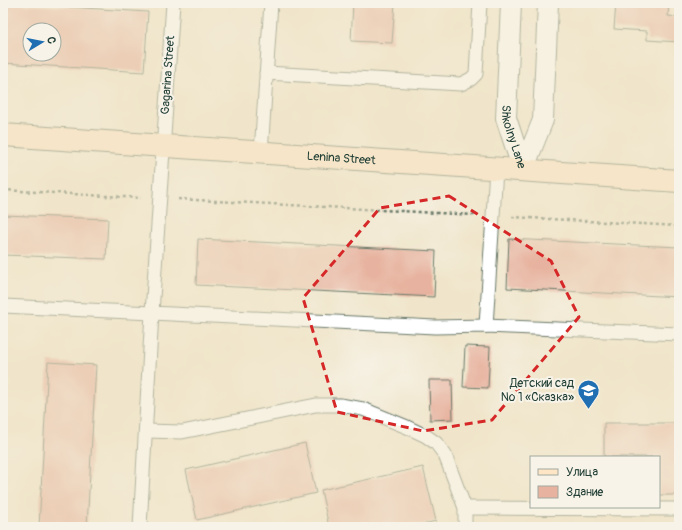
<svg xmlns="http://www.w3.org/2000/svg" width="682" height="530" font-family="Pangolin,sans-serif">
  <rect width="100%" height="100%" fill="#f7f3e8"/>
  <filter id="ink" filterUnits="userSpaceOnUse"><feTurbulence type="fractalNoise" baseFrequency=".025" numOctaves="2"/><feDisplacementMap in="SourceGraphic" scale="8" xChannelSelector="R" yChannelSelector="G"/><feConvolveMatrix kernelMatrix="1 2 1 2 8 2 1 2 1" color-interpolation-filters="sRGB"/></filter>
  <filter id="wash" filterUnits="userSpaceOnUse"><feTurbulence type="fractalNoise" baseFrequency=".012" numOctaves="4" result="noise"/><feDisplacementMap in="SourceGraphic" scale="16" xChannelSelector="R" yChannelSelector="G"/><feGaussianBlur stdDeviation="0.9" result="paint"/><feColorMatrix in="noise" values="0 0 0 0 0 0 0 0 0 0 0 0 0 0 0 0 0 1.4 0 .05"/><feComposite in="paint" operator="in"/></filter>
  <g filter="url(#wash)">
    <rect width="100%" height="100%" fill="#f0e5ca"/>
    <g id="blocks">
      <g fill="#e7b29f" fill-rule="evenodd">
        <path d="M3 3 148 12 144 72 3 63ZM30 30H54V54H30Z"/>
        <polygon points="353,3 395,3 392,43 351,41"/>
        <polygon points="616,3 669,3 668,16 679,17 679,42 647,40 647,31 614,29"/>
        <polygon points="3,215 108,219 106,259 3,255"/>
        <polygon points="198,239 436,251 434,297 196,285"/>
        <polygon points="509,239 679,247 679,297 507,288"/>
        <polygon points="465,346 490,347 488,388 463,387"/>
        <polygon points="48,362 96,365 87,527 39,527"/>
        <polygon points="429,380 452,380 453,419 430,420"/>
        <polygon points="604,423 679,423 679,495 659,495 659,457 604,457"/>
        <polygon points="305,443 316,493 197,520 186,470"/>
        <polygon points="423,467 436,521 410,527 329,527 321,490"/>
      </g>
    </g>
  </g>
  <g filter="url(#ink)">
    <use href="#blocks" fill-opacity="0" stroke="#687868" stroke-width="1"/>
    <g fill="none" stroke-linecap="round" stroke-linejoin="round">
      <defs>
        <g id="service">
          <polyline points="173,3 152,313 435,327 486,326 679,334"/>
          <polyline points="266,73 461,84 471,79 476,74 480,3"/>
          <polyline points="261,153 271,3"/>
          <polyline points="3,306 152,313 140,527"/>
          <polyline points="486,326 496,169"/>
          <polyline points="146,431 182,432 316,405 340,405 363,409 407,427 426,436 436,443 445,455 465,508 465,527"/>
          <polyline points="465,508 679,509"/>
        </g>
        <g id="pedestrian">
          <path id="s1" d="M511 3 506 118 523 170"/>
          <polyline points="523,170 543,120 548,3"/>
        </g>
        <g id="secondary">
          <path id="s2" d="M3 135 679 181"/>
        </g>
      </defs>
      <use href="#service" stroke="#687868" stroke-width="15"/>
      <use href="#pedestrian" stroke="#687868" stroke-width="22"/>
      <use href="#secondary" stroke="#687868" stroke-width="24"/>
      <g stroke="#687868" stroke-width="2.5" stroke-dasharray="3 3" stroke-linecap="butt">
        <polyline points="3,190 141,198"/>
        <polyline points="178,199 475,215"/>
        <polyline points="512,217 679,226"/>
      </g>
      <use href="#service" stroke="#fff" stroke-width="13"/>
      <use href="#pedestrian" stroke="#fff" stroke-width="20"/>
      <use href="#secondary" stroke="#fde5c5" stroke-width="22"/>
    </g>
  </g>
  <path d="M0 0H682V530H0ZM449 196 551 261 579 317 492 420 423 431 337 412 303 298 380 208Z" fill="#f0e5ca" fill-opacity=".55" fill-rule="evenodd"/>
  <path fill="none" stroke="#d62828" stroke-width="3" stroke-dasharray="8 5" stroke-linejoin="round" d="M449 196 551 261 579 317 492 420 423 431 337 412 303 298 380 208Z"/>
  <defs>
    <symbol id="school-pin" viewBox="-11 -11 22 30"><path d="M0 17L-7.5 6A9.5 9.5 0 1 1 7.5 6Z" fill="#1f6fb2" stroke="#f7f3e8"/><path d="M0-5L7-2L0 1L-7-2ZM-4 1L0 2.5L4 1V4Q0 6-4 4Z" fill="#fff"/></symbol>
  </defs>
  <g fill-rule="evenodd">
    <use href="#school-pin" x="576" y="378" width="25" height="34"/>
  </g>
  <g text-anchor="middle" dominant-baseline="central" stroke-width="4" stroke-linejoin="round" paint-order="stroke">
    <g font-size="12" fill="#1f3d34" stroke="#f7f3e8">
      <text transform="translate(168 75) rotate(-86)">Gagarina Street</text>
      <text stroke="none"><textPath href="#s1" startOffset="135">Shkolny Lane</textPath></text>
      <text stroke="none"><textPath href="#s2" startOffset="339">Lenina Street</textPath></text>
    </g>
    <g font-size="12" fill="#1f3d34" stroke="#f7f3e8" text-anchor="end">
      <text x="574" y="383">Детский сад<tspan x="574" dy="14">№ 1 «Сказка»</tspan></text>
    </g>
  </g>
  <rect width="682" height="530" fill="none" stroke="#f7f3e8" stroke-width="16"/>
  <rect x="530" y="456" width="130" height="52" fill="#f7f3e8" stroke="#a1aaa0"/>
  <rect x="538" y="469" width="20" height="6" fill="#fde5c5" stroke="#a1aaa0"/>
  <text x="566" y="476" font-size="12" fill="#1f3d34">Улица</text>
  <rect x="538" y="486" width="20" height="12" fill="#e7b29f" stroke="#a1aaa0"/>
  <text x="566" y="496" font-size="12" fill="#1f3d34">Здание</text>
  <g transform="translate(42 42) rotate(80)"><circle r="19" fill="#f7f3e8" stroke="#a1aaa0"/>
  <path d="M0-3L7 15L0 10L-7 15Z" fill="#1f6fb2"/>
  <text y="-6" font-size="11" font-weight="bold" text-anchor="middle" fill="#1f3d34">С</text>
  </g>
</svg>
